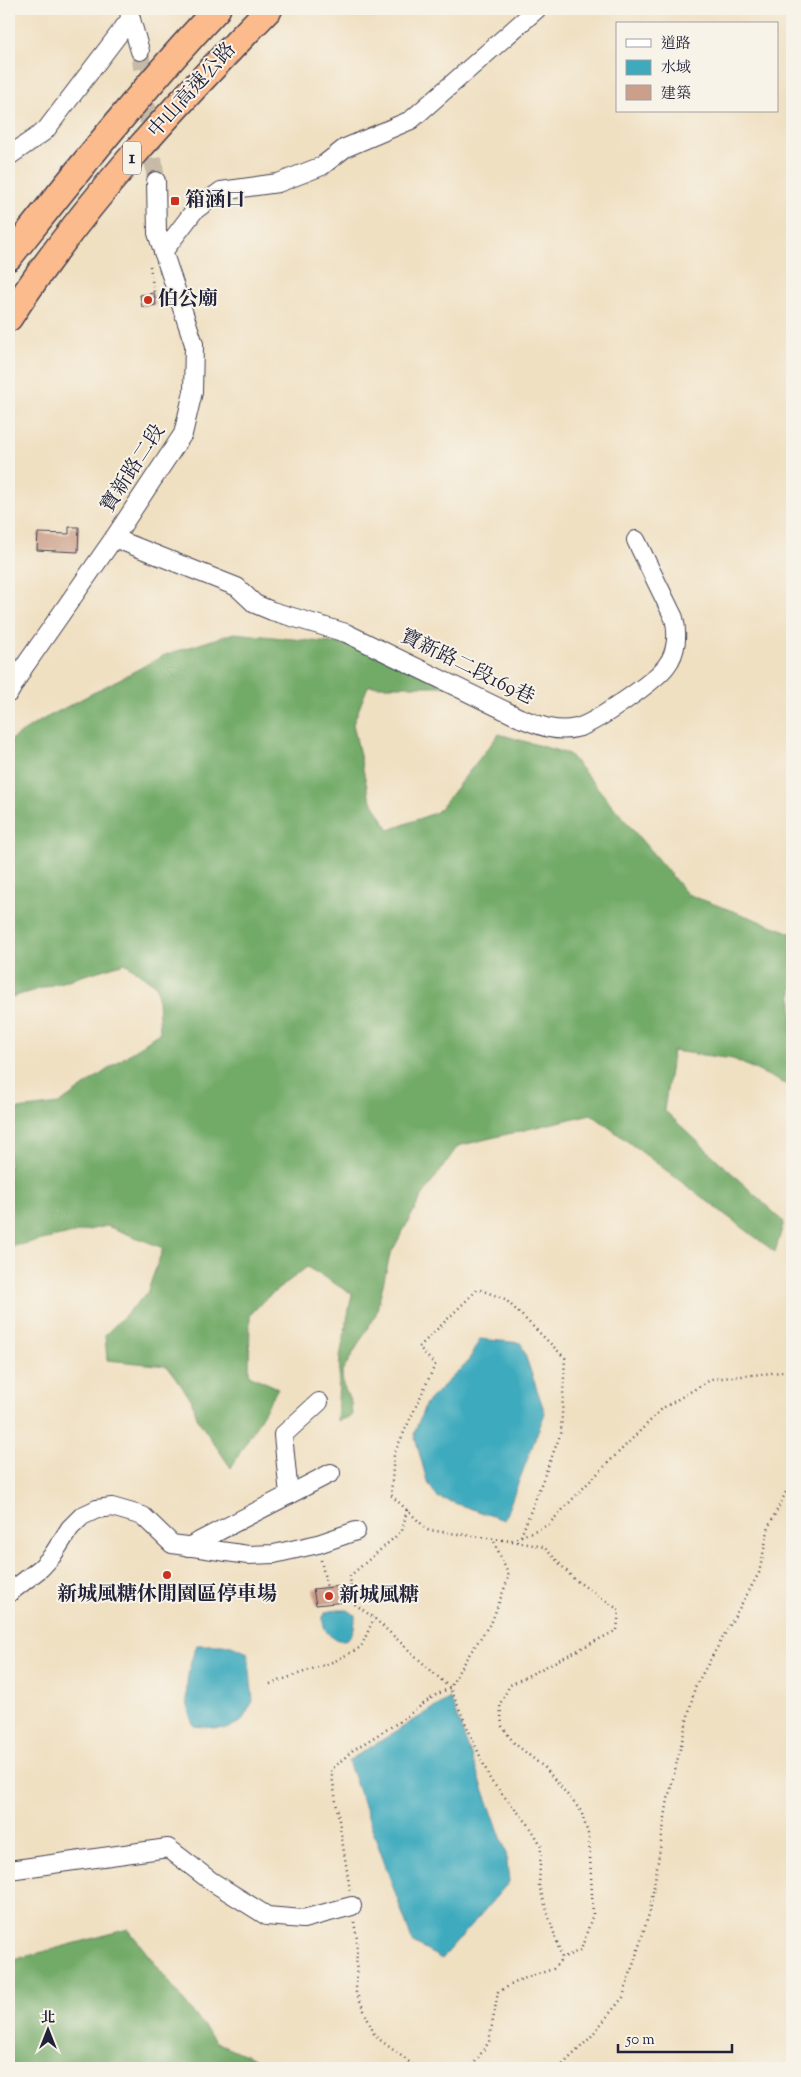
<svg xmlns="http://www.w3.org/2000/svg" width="801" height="2077" font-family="'Sorts Mill Goudy','Noto Serif TC',serif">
  <rect width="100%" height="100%" fill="#f7f3e8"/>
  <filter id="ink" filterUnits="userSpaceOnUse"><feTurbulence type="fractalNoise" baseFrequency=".02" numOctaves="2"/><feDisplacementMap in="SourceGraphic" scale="10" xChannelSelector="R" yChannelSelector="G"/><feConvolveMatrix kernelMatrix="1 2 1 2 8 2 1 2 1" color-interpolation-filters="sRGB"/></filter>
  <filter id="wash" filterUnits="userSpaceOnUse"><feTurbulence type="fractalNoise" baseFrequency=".0096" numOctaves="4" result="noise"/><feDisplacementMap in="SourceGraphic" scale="20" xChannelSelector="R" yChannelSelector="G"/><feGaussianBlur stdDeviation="1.12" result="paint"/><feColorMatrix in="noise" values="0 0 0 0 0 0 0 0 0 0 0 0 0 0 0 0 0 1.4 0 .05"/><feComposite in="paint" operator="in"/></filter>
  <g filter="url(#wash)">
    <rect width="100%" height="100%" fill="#f0e0c2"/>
    <g fill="#72aa68" stroke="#4a6652">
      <polygon points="234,633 361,646 451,686 368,686 353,724 369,796 389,830 437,812 499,734 569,754 687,894 792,933 792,1087 733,1059 673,1051 664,1110 784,1222 775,1252 591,1114 458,1146 422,1196 390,1255 376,1314 342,1372 343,1385 351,1403 352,1416 337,1421 340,1357 352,1294 307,1267 264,1300 250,1315 249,1375 278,1388 231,1468 198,1420 191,1399 167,1366 107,1360 105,1335 147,1293 163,1248 107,1226 9,1247 9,1110 59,1104 160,1032 157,986 125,963 9,998 9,741 38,722 165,655"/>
      <polygon points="128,1929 216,2042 275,2068 9,2068 9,1961"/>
    </g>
    <g fill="#3eaabe" stroke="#30667c">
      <polygon points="480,1339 521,1343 545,1413 504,1520 437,1497 427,1481 414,1434 426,1403 467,1363"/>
      <path d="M336 1610H348L355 1615C355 1620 355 1627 353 1631 346 1650 321 1637 323 1617L326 1612Z"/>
      <path d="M197 1645H229L248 1653 253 1701 242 1721 226 1729 194 1726C182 1702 186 1670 197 1645Z"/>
      <polygon points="450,1698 506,1851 509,1882 442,1959 413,1943 348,1761"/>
    </g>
    <g id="blocks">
      <g fill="#cc9f8a">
        <polygon points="154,293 156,305 142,307 140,295"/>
        <polygon points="69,527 79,527 78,552 37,550 38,533 69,534"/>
        <polygon points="343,1586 345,1602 316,1605 313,1589"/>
      </g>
    </g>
  </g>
  <g filter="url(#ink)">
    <use href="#blocks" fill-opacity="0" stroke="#413e4f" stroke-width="1"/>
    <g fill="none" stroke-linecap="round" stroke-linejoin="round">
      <polyline stroke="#c7baa7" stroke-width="18" stroke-dasharray="18 9" stroke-linecap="butt" points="140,51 156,181"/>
      <defs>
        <g id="minor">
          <polyline points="129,12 140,51"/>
          <polyline points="9,156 45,131 131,18"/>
          <polyline points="163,252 194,211 221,191 278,183 322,166 345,148 411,120 537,9"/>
          <path d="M114 538 237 587 255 604 272 611 346 633 520 718C538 725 556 733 576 728 593 725 657 680 667 665 677 652 678 633 674 618L636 540"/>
          <polyline points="9,693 24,667 114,538 183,434 193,392 194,344 157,233 156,181"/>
          <polyline points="289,1495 283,1435 319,1402"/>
          <polyline points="188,1547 331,1473"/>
          <polyline points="9,1593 41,1568 52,1556 70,1528 82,1516 97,1509 112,1507 143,1516 172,1544 248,1555 274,1554 318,1544 356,1531"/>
          <polyline points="9,1870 168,1848 211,1881 267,1916 303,1919 352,1906"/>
        </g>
        <g id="highway">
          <path d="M9 257C76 173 143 88 217 9"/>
          <path d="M9 318C82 205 176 105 269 9"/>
        </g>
      </defs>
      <use href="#minor" stroke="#413e4f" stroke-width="20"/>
      <use href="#highway" stroke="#413e4f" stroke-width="29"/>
      <g stroke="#413e4f" stroke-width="2.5" stroke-dasharray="1 4" stroke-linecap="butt">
        <polyline points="150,266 154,293"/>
        <polyline points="407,1510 402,1531 350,1576 352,1602 374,1618 450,1688 491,1781 529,1825 541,1845 539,1886 562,1958 553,1969 520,1980 498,1992 489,2042 473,2065 452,2068"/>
        <polyline points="521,1536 561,1433 565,1358 505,1299 478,1289 419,1347 435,1365 394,1454 391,1495 428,1530 510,1541 548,1525 588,1483 663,1408 712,1379 792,1371"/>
        <polyline points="512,1541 544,1547 574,1579 619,1610 617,1630 510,1685 500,1704 502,1726 514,1743 545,1768 581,1811 589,1837 593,1914 581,1950 562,1958"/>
        <polyline points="321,1560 327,1588"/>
        <polyline points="270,1684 335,1661 361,1647 374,1618"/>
        <polyline points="350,1890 331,1770 353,1750 399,1722 434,1696 450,1688 462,1665 492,1621 509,1576 493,1539"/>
        <polyline points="354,1922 357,1939 356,1992 375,2036 417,2068"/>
        <polyline points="559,2068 589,2039 623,1997 650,1911 668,1799 695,1687 759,1573 769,1526 792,1480"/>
      </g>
      <use href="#minor" stroke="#fff" stroke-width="18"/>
      <use href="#highway" stroke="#fbbb8c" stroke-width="26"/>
    </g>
  </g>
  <g fill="#c8321e" stroke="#f7f3e8" stroke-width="2">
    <rect x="170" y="196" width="10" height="10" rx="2.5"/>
    <circle cx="148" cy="300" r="5"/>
    <circle cx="167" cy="1575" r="5"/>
    <circle cx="329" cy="1596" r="5"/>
  </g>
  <g text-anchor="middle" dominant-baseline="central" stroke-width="4" stroke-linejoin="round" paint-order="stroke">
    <rect fill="#f7f3e8" stroke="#62616f" stroke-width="1" x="123" y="141.5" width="18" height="33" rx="4"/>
    <g font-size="19" font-weight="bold" fill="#22223b">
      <text x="132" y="158">1</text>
    </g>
    <g font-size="20" fill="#22223b" stroke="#f7f3e8">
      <text transform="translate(193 91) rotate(-48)">中山高速公路</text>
      <text transform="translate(134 469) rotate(-57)">寶新路二段</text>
      <text transform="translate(467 668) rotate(26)">寶新路二段169巷</text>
    </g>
    <g font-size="20" font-weight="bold" fill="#22223b" stroke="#f7f3e8" text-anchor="start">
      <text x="185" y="201">箱涵口</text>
      <text x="158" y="300">伯公廟</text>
      <text x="167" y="1595" text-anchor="middle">新城風糖休閒園區停車場</text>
      <text x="339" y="1596">新城風糖</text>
    </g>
  </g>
  <rect width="801" height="2077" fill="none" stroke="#f7f3e8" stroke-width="30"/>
  <rect x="616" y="22" width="162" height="90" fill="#f7f3e8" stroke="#a29fa3"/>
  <rect x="626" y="39" width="25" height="8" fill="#ffffff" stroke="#a29fa3"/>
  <text x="661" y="48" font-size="15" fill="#22223b">道路</text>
  <rect x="626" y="60" width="25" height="15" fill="#3eaabe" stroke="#a29fa3"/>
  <text x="661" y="72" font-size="15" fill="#22223b">水域</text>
  <rect x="626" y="85" width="25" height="15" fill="#cc9f8a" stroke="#a29fa3"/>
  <text x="661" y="98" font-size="15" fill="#22223b">建築</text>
  <g transform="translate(48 2030)" stroke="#f7f3e8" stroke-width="4" paint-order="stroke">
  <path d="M0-4L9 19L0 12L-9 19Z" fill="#22223b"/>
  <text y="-8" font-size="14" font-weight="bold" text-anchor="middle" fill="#22223b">北</text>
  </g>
  <path d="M618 2044v8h114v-8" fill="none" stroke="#22223b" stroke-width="2.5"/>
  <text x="626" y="2044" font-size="15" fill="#22223b" stroke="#f7f3e8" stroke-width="4" paint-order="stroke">50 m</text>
</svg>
